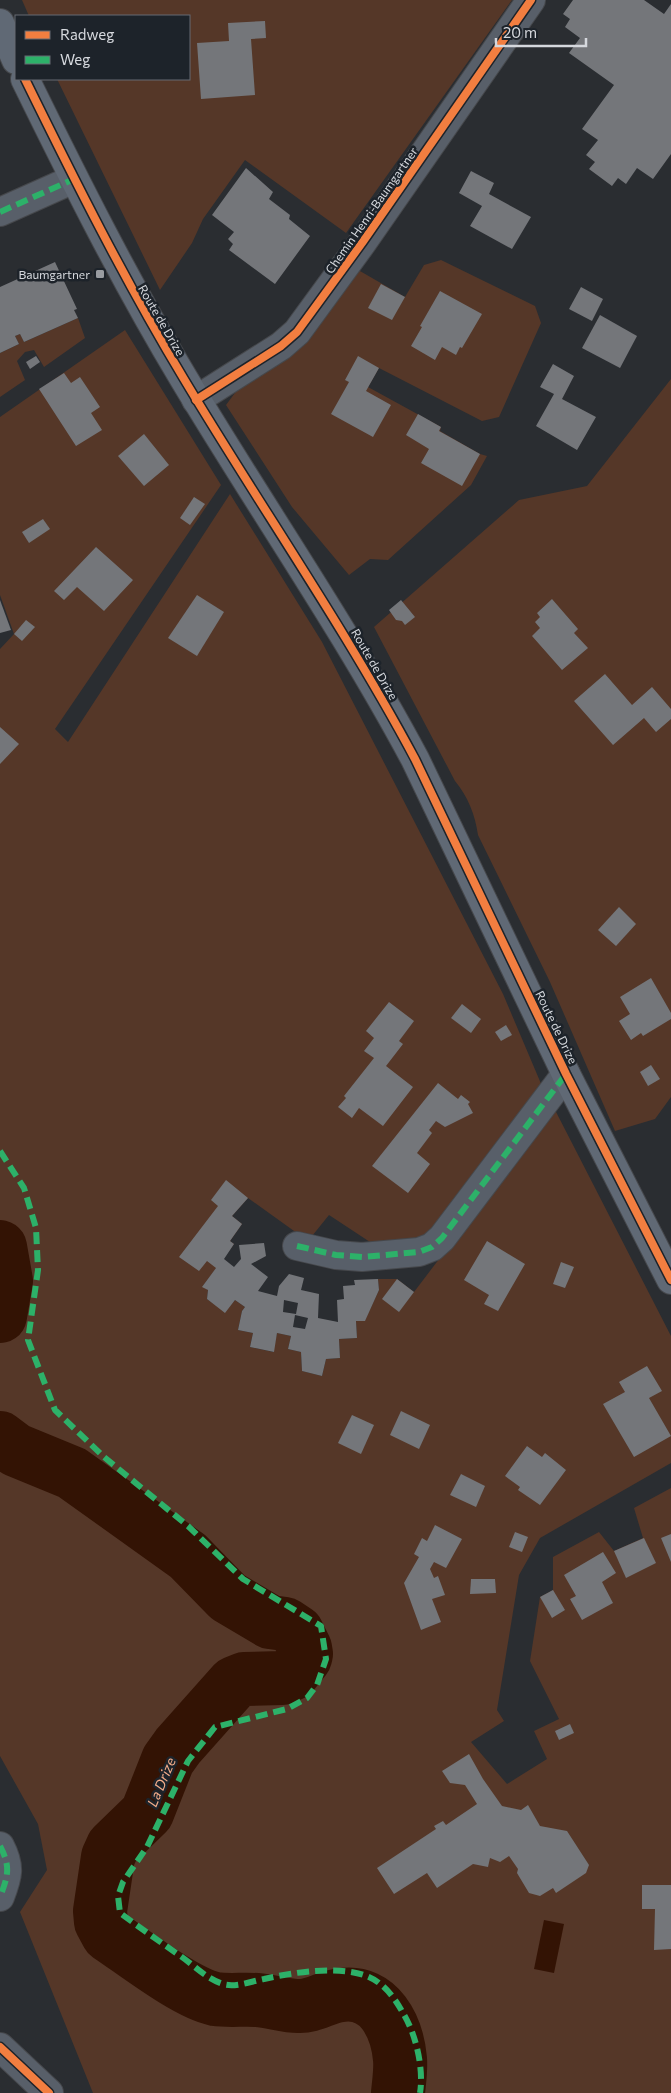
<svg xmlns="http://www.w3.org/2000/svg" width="671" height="2093" font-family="Commissioner,sans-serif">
  <rect width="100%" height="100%" fill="#2a2d31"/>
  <g fill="#553728">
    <polygon points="22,0 512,0 346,233 245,160 203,219 192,243 160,290 57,79 189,79 189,16 29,16"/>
    <polygon points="441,260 535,306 541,323 499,417 482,421 379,368 368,387 441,427 440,431 480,454 487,456 471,485 388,560 370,559 349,575 292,507 226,405 243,382 353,267 405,297 424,265"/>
    <polygon points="78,318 85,338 44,367 34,350 25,352 17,361 25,380 0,397 0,353 19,344 15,336 20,334 24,342"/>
    <polygon points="125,330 221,485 55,729 68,742 230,494 322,642 503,994 542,1086 427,1237 370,1242 329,1215 308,1241 248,1198 232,1216 242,1224 230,1241 234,1244 203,1286 208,1290 207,1299 225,1312 235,1300 245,1307 242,1311 238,1330 253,1333 250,1347 273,1352 277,1333 291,1336 288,1349 301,1352 302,1371 322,1376 326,1359 340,1358 339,1339 357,1338 356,1321 365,1320 379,1290 378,1279 397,1279 414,1292 554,1108 671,1336 671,1463 540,1538 519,1575 497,1710 504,1721 471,1742 507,1784 547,1759 534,1731 559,1719 530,1661 540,1597 553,1590 553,1557 599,1532 614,1551 643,1538 634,1508 671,1488 671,2093 93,2093 20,1912 47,1870 38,1824 0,1756 0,649 14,634 0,595 0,417"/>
    <path d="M671 379V1097L655 1119 615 1131 550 982 478 835C475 814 468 797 455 781L374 627 519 500 587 486Z"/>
  </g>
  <polygon fill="#331304" points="544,1920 564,1924 554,1973 534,1969"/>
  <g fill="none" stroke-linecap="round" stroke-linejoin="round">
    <g stroke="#331304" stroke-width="54">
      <polyline points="0,1247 6,1281 0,1316"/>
      <path d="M0 1438 16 1450 72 1473 188 1556 228 1597 270 1622 285 1624 297 1632 305 1648 306 1654 305 1658 292 1674 282 1678 244 1679 234 1683 178 1746 168 1760 147 1813 113 1846 108 1857 100 1911 101 1922 108 1935C135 1953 186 1993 215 1999 229 2001 243 1999 257 2000 271 2001 285 2006 298 2006 313 2007 327 1996 342 1995 379 1990 397 2026 400 2059 401 2070 399 2082 398 2093"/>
    </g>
  </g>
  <g fill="#74767a" fill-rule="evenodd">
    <polygon points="573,0 644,0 664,14 671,4 671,154 653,179 637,168 626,184 618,178 612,186 589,169 595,162 586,155 598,140 582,129 614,85 569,53 580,38 565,27 570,19 563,14"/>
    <polygon points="265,21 266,38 251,39 255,95 201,99 197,43 229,41 228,23"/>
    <polygon points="246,168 273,192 269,199 290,215 289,219 310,236 275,284 229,250 233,244 228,239 234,232 212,215"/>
    <polygon points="471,171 494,183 489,194 531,217 512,249 470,226 482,206 459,193"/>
    <polygon points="55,262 77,309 74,310 78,318 24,342 20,334 15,336 19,344 0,353 0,287"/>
    <polygon points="381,284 405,297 392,320 368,308"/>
    <polygon points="581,287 603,299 592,321 569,309"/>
    <polygon points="440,291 482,314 462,348 460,347 456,355 442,347 435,360 411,346 422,327 420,326"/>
    <polygon points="600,315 637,336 620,368 582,348"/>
    <polygon points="36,356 40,362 30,369 26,362"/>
    <polygon points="358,356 379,368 366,391 391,405 373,437 331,414 349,382 345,380"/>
    <polygon points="553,364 574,376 562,399 596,417 577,450 536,426 554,394 540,387"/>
    <polygon points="64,373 71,383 80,377 100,407 91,413 102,430 76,446 39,389"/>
    <polygon points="418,414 441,427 439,431 480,454 462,486 421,463 429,449 406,435"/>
    <polygon points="144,434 169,465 144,486 118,456"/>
    <polygon points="194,497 205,504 190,525 180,518"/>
    <polygon points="43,519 50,529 29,543 22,532"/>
    <polygon points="96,547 133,580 104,611 77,587 64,600 54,591"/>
    <polygon points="197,595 224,612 197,656 168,638"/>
    <polygon points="552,599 578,629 574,633 588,648 562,670 532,636 540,628 535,622 540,617 537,613"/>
    <polygon points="0,600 11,630 0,633"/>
    <polygon points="401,600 415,617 405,625 402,621 396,620 389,610"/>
    <polygon points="26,620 35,627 22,641 14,634"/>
    <polygon points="605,674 632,705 652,687 671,709 671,719 656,732 644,718 613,745 574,701"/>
    <polygon points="0,727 19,744 0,764"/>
    <polygon points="619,907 636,924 616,946 598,930"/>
    <polygon points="651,978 671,1013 671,1019 643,1036 641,1033 631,1040 619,1021 630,1014 620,997"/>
    <polygon points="389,1002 414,1021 399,1041 403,1044 386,1066 413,1087 383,1126 359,1108 352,1118 338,1107 346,1098 344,1096 374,1058 364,1051 374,1038 366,1031"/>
    <polygon points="462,1004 481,1019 471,1033 451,1018"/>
    <polygon points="506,1025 512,1035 501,1041 495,1032"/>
    <polygon points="651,1065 660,1079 648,1086 640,1072"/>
    <polygon points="438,1083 458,1099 461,1095 470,1102 468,1104 473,1113 445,1127 436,1121 429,1130 432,1133 417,1153 430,1164 408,1193 372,1166"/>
    <path d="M226 1180 248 1198 232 1216 242 1224 230 1241 234 1244 224 1259 234 1267 241 1259 239 1245 264 1243 266 1256 251 1264 268 1277 258 1291 277 1296 279 1286 289 1274 304 1278 301 1290 319 1294 318 1318 338 1322 337 1300 344 1299 343 1286 355 1285 354 1280 378 1279 379 1290 365 1321H356L357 1338 339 1339 340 1358 326 1359 322 1376 302 1371 301 1352 288 1349 291 1336 277 1333 274 1352 250 1347 253 1333 238 1330 242 1311 245 1307 235 1300 225 1313 207 1299 208 1290 202 1287 216 1268 207 1261 199 1271 179 1257 218 1206 211 1200ZM284 1300 298 1303 296 1314 283 1312ZM295 1315 308 1318 305 1329 293 1327Z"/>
    <polygon points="487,1241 525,1264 498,1311 484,1304 489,1295 464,1280"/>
    <polygon points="561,1262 574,1267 565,1288 553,1284"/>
    <polygon points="397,1279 414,1292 399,1312 382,1299"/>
    <polygon points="647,1366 662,1391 649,1398 671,1436 634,1457 603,1404 625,1392 619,1382"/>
    <polygon points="401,1411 430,1425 419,1449 390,1435"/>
    <polygon points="352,1415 374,1425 361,1454 338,1443"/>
    <polygon points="527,1446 542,1457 545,1453 566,1470 540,1505 518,1490 520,1487 505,1476"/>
    <polygon points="461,1474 485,1486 476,1507 450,1495"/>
    <polygon points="435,1525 462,1539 446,1568 434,1562 430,1569 434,1578 438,1576 445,1595 432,1599 441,1622 421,1630 404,1583 419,1557 414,1554 422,1538 427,1541"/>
    <polygon points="515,1532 528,1537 522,1552 509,1547"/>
    <polygon points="671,1534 671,1562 661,1538"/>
    <polygon points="644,1538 656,1563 626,1578 614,1551"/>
    <polygon points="603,1552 616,1573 602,1582 613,1603 582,1620 570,1599 576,1596 564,1575"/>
    <polygon points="471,1579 495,1579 496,1593 470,1594"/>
    <polygon points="553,1590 565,1610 552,1618 540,1597"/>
    <polygon points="570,1724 574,1733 559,1740 555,1731"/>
    <polygon points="469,1754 483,1779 502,1806 521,1810 528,1805 540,1826 567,1831 589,1865 586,1873 556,1893 553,1888 540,1896 529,1893 517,1873 518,1869 509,1856 500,1862 490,1858 488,1867 473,1864 437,1888 427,1873 394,1894 377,1868 436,1829 434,1826 443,1821 446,1825 477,1804 465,1785 450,1783 442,1771"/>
    <polygon points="642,1885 671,1885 671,1949 654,1950 655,1909 642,1909"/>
  </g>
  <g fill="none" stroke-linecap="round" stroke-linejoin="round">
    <defs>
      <g id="minor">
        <polyline points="0,212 74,179"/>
        <polyline points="196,400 281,346 297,332 362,243 531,0"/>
        <polyline points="297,1246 336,1255 362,1257 419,1252 432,1247 442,1238 566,1074"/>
        <path d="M0 1846C11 1867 8 1876 0 1897"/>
        <polyline points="0,2047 49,2093"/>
      </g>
      <g id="major">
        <polyline points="0,23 16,60"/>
        <path d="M25 79C75 181 125 281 184 379 260 506 345 628 415 759L566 1074 671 1280"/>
      </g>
    </defs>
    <use href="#minor" stroke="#46484c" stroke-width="30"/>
    <use href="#major" stroke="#46484c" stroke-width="30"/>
    <use href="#minor" stroke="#585f69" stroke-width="28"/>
    <use href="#major" stroke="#606975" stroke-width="28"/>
    <g stroke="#2db169" stroke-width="6" stroke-dasharray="12 6" stroke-linecap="butt">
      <polyline points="0,212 74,179"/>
      <path d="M0 1151 24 1188 36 1228 38 1270 28 1340 55 1410 104 1457 188 1526 243 1579 321 1626 326 1659 317 1685 307 1698 287 1709 215 1727 188 1761 147 1847 123 1882 118 1896 120 1913C139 1927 159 1941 179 1955 194 1965 205 1978 223 1984 235 1988 252 1981 264 1979 295 1972 353 1962 379 1983 389 1990 397 2002 403 2013 416 2034 424 2069 420 2093"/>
      <polyline points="297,1246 336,1255 362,1257 419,1252 432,1247 442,1238 566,1074"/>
      <path d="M0 1846C11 1867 8 1876 0 1897"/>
    </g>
    <defs>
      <g id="cycleway">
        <path d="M25 79C75 181 125 281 184 379 260 506 345 628 415 759L566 1074 671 1280"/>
        <polyline points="196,400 281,346 297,332 362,243 531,0"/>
        <polyline points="0,2047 49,2093"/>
      </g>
    </defs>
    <use href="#cycleway" stroke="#1d232a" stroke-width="11"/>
    <use href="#cycleway" stroke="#f27e40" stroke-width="8"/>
  </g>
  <rect fill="#999ca1" stroke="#1d232a" stroke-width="2" x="95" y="269" width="10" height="10" rx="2.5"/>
  <g text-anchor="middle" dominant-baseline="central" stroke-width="5" stroke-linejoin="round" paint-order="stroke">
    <g font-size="12" fill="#d5d8dd" stroke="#1d232a">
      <text transform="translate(371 210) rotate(-55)">Chemin Henri-Baumgartner</text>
      <text transform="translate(162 320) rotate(60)">Route de Drize</text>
      <text transform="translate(375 664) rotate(60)">Route de Drize</text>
      <text transform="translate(557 1027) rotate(64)">Route de Drize</text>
    </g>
    <g font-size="12" fill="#d5d8dd" stroke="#1d232a" text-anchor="end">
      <text x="90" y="274">Baumgartner</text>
    </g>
    <g font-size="14" font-style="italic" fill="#f4ad8a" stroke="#1d232a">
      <text transform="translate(161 1782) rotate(-67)">La Drize</text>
    </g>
  </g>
  <rect x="15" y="15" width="175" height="65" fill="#1d232a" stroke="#676b72"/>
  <rect x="25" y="31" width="25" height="8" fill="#f27e40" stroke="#676b72"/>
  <text x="60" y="40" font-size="15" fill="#d5d8dd">Radweg</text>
  <rect x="25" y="56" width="25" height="8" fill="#2db169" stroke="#676b72"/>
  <text x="60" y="65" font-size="15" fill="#d5d8dd">Weg</text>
  <path d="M496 38v8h90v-8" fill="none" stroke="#d5d8dd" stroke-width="2.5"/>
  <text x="503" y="38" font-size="15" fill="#d5d8dd" stroke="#1d232a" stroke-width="4" paint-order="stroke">20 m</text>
</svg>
